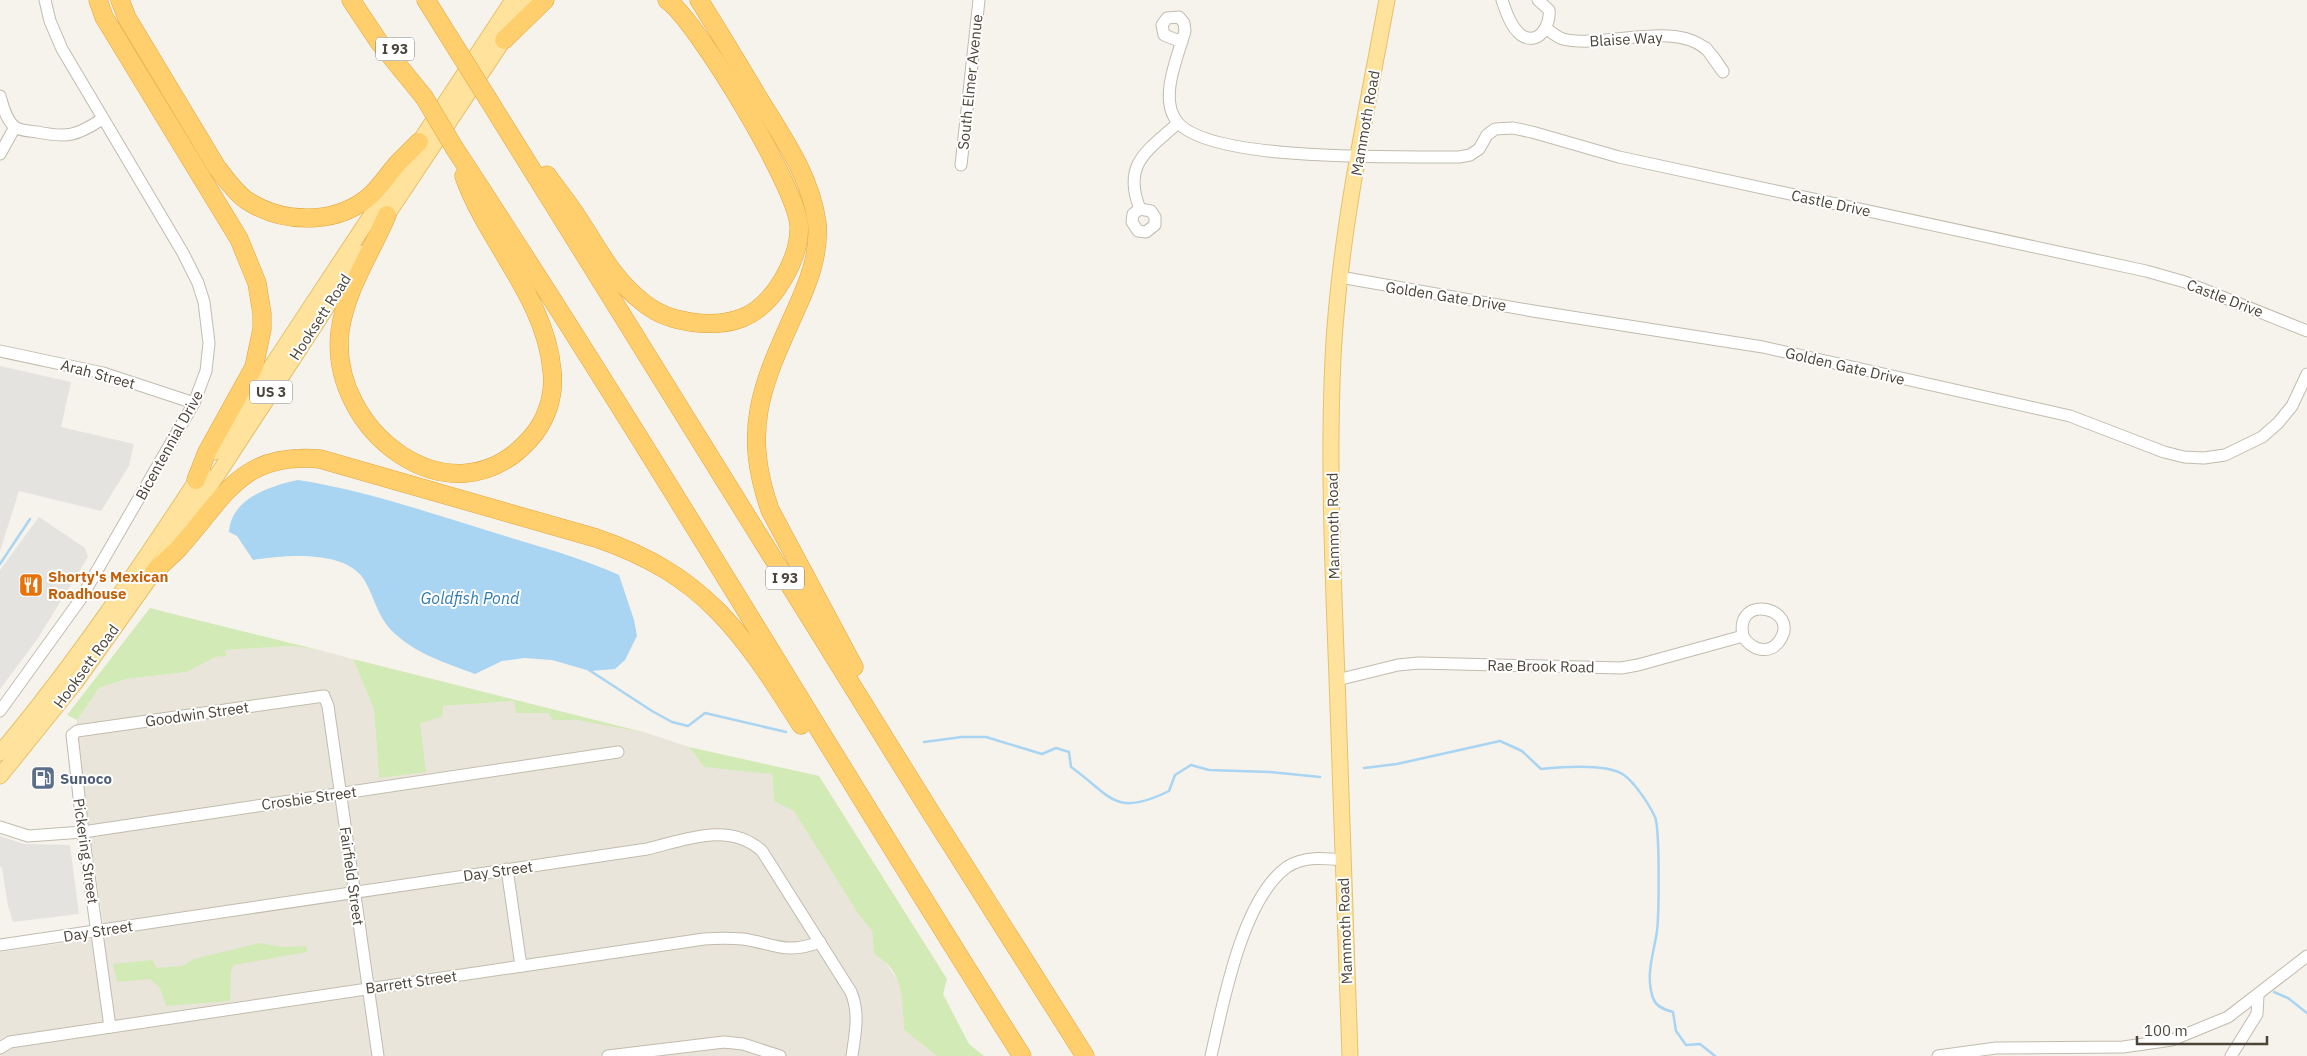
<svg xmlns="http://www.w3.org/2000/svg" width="2307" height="1056" font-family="'IBM Plex Sans',sans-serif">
  <rect width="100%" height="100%" fill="#f6f3ec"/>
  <polygon fill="#eae5da" points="294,646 323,651 353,659 374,710 379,778 420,724 442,716 443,706 515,701 517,713 548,712 553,720 577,720 600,723 647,733 689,747 704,767 740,768 772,774 774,801 794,810 857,912 872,931 874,954 884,960 902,987 904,1030 937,1056 0,1056 0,952 105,937 77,744 77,720 81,713 99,688 126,679 187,672 215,657 226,656 225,650"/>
  <g fill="#d2eab5">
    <polygon points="150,608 173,614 323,651 294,646 225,650 227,656 215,657 187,672 126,679 99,688 77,720 67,715"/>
    <polygon points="353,659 647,733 577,720 553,720 548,713 516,713 514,701 443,706 443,716 420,724 426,772 379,778 374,710"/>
    <path d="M689 747 819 776 947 979 943 994 969 1044 984 1056H937L904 1030C902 999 905 972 874 954L872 931 857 912 794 811 774 801 772 774 704 767Z"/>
    <polygon points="259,943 282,947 306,946 307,952 234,965 231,971 230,1001 166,1006 160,988 150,979 117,982 113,964 152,960 157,968 182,966 194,959"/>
  </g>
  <g fill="#e5e3e0">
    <polygon points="0,366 71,382 61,427 134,444 129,466 101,511 19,491 0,551"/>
    <polygon points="39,517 85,548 88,557 36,641 0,689 0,570"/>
    <polygon points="0,836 24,844 70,845 79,914 13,922 8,906 2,868 0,866"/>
  </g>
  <path fill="#a9d4f2" d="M298 480C363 490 427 512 489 531 533 545 578 556 619 575L634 620 637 636 625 660 615 669 590 671 552 660 524 658 502 661 475 674C444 662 415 654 391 630 378 616 375 600 366 583 349 549 286 555 253 560L237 536 229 532C231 499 269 486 298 480Z"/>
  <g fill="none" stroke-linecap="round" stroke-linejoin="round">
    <g stroke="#a9d4f2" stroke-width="2.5">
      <polyline points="0,564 30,519"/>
      <polyline points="589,670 652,711 672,722 688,726 705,713 786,732"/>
      <path d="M924 742 962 737H986L1042 754 1056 748 1069 752 1071 767C1112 796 1114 818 1169 791L1175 775 1191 765 1209 770 1270 772 1320 777"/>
      <path d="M1364 768 1397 764 1500 741 1522 751 1541 769C1561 767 1607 763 1624 775 1635 783 1649 804 1655 817 1660 829 1659 914 1657 931 1654 953 1645 975 1653 998 1656 1007 1665 1010 1673 1012L1676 1031 1686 1045 1700 1044 1715 1056"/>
      <polyline points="2274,992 2288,998 2307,1013"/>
    </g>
    <defs>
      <g id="minor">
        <path d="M1502 0C1506 12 1511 27 1521 35 1539 47 1551 24 1549 10L1538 0"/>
        <path d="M1547 29C1551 32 1557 37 1563 39 1603 49 1674 20 1706 49 1713 55 1718 64 1723 71V72L1706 48"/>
        <path d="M1182 42 1164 35 1162 25 1167 18 1179 17 1184 23 1185 31C1178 56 1161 93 1174 117 1197 164 1408 156 1459 157L1470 155 1479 149 1487 135 1495 129 1513 128 1532 132 1619 157 2146 271 2185 282 2307 331"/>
        <path d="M0 96C3 106 6 120 15 127 20 131 31 131 37 132 67 138 77 136 102 119"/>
        <polyline points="0,154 15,127"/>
        <polyline points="961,165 979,0"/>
        <path d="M1140 209 1151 211 1155 217V225L1146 232 1138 231 1132 222 1133 214 1140 209C1122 164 1147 151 1178 123"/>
        <polyline points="1340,277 1533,311 1763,347 2070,416 2164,452 2184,457 2204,458 2225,455 2262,437 2278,423 2292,406 2307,374"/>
        <polyline points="0,351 103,373 194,403"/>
        <path d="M1337 680 1398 665 1419 663 1621 668 1638 665 1743 636C1734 592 1801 608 1780 640 1770 656 1751 650 1743 636"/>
        <polyline points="0,711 80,600 194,403 206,371 209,343 204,302 198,283 183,253 62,49 50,21 45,0"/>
        <polyline points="0,827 28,836 83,832 618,752"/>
        <polyline points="507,869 521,966"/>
        <path d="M0 945 647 849C685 840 729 821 762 851L851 992C860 1014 855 1034 852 1056"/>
        <polyline points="110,1027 83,832 72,735 77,731 324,696 328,706 378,1056"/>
        <path d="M0 1048 10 1042 704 939C717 938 730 938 743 939 776 944 785 955 820 942"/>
        <polyline points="608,1056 724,1042 743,1044 780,1056"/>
        <path d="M1211 1056C1223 1004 1242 899 1287 867 1304 856 1324 858 1343 860"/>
        <polyline points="1938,1056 1996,1048 2123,1047 2172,1040 2228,1017 2307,956"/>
        <polyline points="2231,1056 2257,1014 2258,996"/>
      </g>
      <g id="major">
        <polyline points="381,224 530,0"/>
        <polyline points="215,452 513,0"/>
        <path d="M0 753C75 664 139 568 203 471"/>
        <polyline points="0,776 75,683 154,572 362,253"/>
        <path d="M1350 1056C1345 930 1342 804 1337 678 1333 572 1328 464 1333 358 1339 237 1365 119 1387 0"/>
      </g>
      <g id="highway">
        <polyline points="98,0 104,17 239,239 257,283 262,314 262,329 254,367 207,452 196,480"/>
        <path d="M120 0 127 18 216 166C225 178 234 191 246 200 281 223 331 225 365 200 379 190 386 176 398 163 405 156 412 149 419 142"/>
        <polyline points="351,0 379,42 424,97"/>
        <polyline points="426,0 456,48"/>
        <path d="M699 0C719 32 739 65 758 97 782 136 811 177 817 223 820 255 807 286 794 314 761 387 742 430 770 510L854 667"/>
        <polyline points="504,40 545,0"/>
        <polyline points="488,99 928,808 1085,1056"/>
        <path d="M455 149C651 447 831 755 1022 1056"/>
        <path d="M547 175C557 189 567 201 576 215 599 249 611 278 645 304 669 323 713 329 742 318 774 306 800 258 799 226 798 189 698 22 667 0"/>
        <path d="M387 215C371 253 346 289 340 331 328 430 451 526 529 440 546 422 555 396 552 371 546 298 487 242 464 176"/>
        <path d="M154 572C162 564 171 556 179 548 225 497 240 452 320 459L596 538C705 575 742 632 801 725"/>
      </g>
    </defs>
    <use href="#minor" stroke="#c2bbae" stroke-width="13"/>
    <use href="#major" stroke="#e6c16a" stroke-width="17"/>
    <use href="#highway" stroke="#e0a43c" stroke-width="19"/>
    <use href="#minor" stroke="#fff" stroke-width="11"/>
    <use href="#major" stroke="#ffe39c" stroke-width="15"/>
    <use href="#highway" stroke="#ffcf6e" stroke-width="18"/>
    <defs>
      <g id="highway-bridge">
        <polyline points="456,48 488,99"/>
        <polyline points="424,97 455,149"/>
      </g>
    </defs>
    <use href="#highway-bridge" stroke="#e0a43c" stroke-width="19" stroke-linecap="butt"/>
    <use href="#highway-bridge" stroke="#ffcf6e" stroke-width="18"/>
  </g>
  <defs>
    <symbol id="restaurant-square" viewBox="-11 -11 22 22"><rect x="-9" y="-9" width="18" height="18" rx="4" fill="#e8710a" stroke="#fff"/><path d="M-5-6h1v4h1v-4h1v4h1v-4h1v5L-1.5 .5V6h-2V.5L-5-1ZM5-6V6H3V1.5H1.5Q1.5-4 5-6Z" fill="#fff"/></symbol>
    <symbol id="fuel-square" viewBox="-11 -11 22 22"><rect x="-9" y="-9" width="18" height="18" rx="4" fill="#5c6f8a" stroke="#fff"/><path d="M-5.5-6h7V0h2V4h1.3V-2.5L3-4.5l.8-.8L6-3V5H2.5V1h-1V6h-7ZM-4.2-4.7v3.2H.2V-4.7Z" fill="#fff"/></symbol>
  </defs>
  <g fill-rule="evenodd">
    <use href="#restaurant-square" x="17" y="571" width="28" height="28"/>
    <use href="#fuel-square" x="29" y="764" width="28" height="28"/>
  </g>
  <g text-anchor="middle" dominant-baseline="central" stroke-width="4" stroke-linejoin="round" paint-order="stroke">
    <g fill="#fff" stroke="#817c74" stroke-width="1">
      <rect x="376" y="37.5" width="38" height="23" rx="4"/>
      <rect x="250" y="380.5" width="42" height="23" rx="4"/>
      <rect x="766" y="566.5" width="38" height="23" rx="4"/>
    </g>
    <g font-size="14" font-weight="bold" fill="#4b4439">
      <text x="395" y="49">I 93</text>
      <text x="271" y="392">US 3</text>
      <text x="785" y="578">I 93</text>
    </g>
    <g font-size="15" fill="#4b4439" stroke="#fff">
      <text transform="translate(1626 39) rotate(-3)">Blaise Way</text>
      <text transform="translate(970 82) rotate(-84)">South Elmer Avenue</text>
      <text transform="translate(1365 123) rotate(-80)">Mammoth Road</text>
      <text transform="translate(1831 203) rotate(12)">Castle Drive</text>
      <text transform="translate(1446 296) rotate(9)">Golden Gate Drive</text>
      <text transform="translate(2225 298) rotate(21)">Castle Drive</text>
      <text transform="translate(320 317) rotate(-57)">Hooksett Road</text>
      <text transform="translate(1845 366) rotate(13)">Golden Gate Drive</text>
      <text transform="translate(98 374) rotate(15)">Arah Street</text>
      <text transform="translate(169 445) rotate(-61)">Bicentennial Drive</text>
      <text transform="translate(1333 526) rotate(-91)">Mammoth Road</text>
      <text transform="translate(86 666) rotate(-54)">Hooksett Road</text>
      <text transform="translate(1541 666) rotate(1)">Rae Brook Road</text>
      <text transform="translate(197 714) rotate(-8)">Goodwin Street</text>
      <text transform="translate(309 798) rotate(-8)">Crosbie Street</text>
      <text transform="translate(86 851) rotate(82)">Pickering Street</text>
      <text transform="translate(498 871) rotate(-8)">Day Street</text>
      <text transform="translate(352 876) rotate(82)">Fairfield Street</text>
      <text transform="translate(98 931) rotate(-9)">Day Street</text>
      <text transform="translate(1345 931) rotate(-92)">Mammoth Road</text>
      <text transform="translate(411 982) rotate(-8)">Barrett Street</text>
    </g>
    <g font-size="15" font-weight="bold" fill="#c56008" stroke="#fff" text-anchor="start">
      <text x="48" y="576">Shorty's Mexican<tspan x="48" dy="17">Roadhouse</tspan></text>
    </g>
    <g font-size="15" font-weight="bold" fill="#4e5e75" stroke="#fff" text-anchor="start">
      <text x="60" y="778">Sunoco</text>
    </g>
    <g font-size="16" font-style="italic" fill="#2e7ab2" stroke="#fff">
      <text x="470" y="598">Goldfish Pond</text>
    </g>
  </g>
  <path d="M2137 1036v8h130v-8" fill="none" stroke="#4b4439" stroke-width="2.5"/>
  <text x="2144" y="1036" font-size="15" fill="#4b4439" stroke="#ffffff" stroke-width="4" paint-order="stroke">100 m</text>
</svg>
